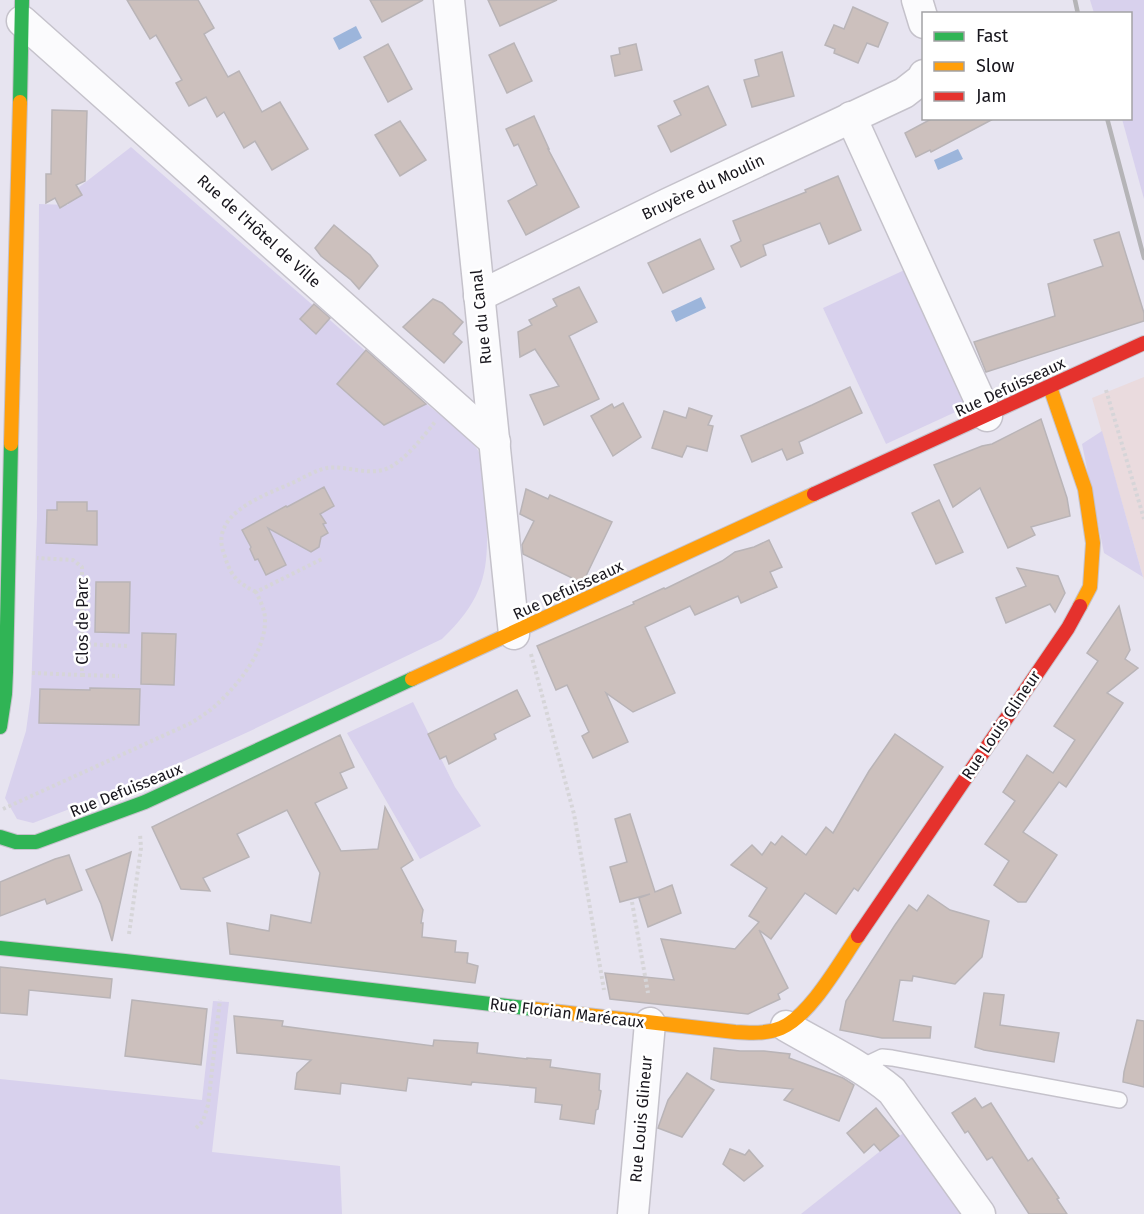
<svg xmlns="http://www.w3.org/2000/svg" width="1144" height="1214" font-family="'Fira Sans',sans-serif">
  <rect width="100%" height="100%" fill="#e7e4f0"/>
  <polygon fill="#eadbde" points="1144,377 1144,580 1092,398"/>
  <g fill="#d8d1ed">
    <polygon points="1090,0 1144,0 1144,199 1122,119 1130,118 1130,14 1094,13"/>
    <path d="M131 147 423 401C437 413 465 432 475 446 486 460 484 479 485 495 489 561 492 591 442 639L248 732 127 787 33 823 17 819 5 798 26 731 31 694 37 518 39 204 68 205 69 188H78Z"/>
    <polygon points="913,266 975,403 886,444 823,308"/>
    <polygon points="1102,431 1143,577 1104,553 1082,444"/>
    <polygon points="413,702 455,787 481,826 420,859 347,733"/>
    <polygon points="213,1001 229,1002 212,1152 340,1166 342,1214 0,1214 0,1079 202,1100"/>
    <polygon points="905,1132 965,1214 801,1214 898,1137"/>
  </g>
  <g fill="#9cb5db">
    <polygon points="356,26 362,38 339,50 333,38"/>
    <polygon points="958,149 963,159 938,170 934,160"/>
    <polygon points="701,297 706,308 676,322 671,311"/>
  </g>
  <g fill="#ccc0bd" stroke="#b9b4b7" stroke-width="1.5">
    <polygon points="127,0 198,0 214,28 204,34 228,77 239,71 262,112 280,102 308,149 272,170 255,141 244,148 224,112 217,117 206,97 189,106 176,83 182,80 156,35 150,39"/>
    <polygon points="370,0 423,0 382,22"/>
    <polygon points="488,0 557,0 500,26"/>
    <polygon points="853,7 888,23 878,47 867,43 858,63 834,53 835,49 825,45 834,25 844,29"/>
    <polygon points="514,43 532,81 507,93 489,55"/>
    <polygon points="388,44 412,89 388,102 364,57"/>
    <polygon points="636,44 642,70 615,76 611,56 620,54 619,48"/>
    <polygon points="782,52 794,96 752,107 744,80 759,76 755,60"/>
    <polygon points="708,86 726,125 671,152 658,126 681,115 674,101"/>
    <polygon points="52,110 87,111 85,181 76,185 82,195 60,208 55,198 46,203 46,174 51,174"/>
    <polygon points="534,116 549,149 548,149 579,207 526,235 508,201 537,185 518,144 514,146 506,129"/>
    <polygon points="933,118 995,118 931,152 930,150 916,157 905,133"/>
    <polygon points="400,121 426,160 400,176 375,135"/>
    <polygon points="838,176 861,230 829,244 820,223 763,245 766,255 741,267 731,246 741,241 733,221 806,192 805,190"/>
    <polygon points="334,225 370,255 378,266 359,289 351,280 321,256 315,248"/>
    <polygon points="1119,232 1144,313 1144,321 986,372 974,342 1055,316 1048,284 1103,266 1094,240"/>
    <polygon points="700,239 714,269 663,293 648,263"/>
    <polygon points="579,287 597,322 569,336 599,399 544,425 530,395 559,386 535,349 520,357 518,332 532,325 529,320 557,306 553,299"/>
    <polygon points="433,299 442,303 463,322 453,334 462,342 444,363 403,327"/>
    <polygon points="314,304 330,318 316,334 300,319"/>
    <polygon points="366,350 426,404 384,425 356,401 337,384"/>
    <polygon points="850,387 862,413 799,442 803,453 787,460 782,449 752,462 741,436 812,405"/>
    <polygon points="623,403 641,437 613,456 591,416 612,404 614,408"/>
    <polygon points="689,408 712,416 708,425 713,426 707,451 687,446 682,457 652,448 664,411 686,418"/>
    <polygon points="1041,419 1067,498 1070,516 1031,527 1035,535 1008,548 980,488 953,507 934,465 982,446 992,444"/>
    <polygon points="324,487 334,506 320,514 326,523 323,524 328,533 321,537 319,547 311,552 268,528 286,565 266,575 258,559 255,560 250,549 251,547 242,530 286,506 287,507"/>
    <polygon points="526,489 548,499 550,495 612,522 585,578 578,581 523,554 522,545 534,521 520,514"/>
    <polygon points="939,500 963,552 936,564 912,513"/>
    <polygon points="57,502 87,502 87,511 97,511 97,545 46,543 47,510 57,510"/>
    <polygon points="769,540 782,567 770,572 777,587 741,603 738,596 695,615 690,606 645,627 675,693 633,712 606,693 628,742 593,758 582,736 589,732 567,685 556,690 537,646 634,604 633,602 664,588 665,589 722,561 735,552 754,547"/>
    <polygon points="1017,568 1058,576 1065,593 1055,612 1050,604 1006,623 996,598 1026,586"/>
    <polygon points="96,582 130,582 129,633 95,632"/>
    <polygon points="1119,606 1130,650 1125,659 1138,668 1107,693 1123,703 1066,787 1059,782 1023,832 1057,855 1026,902 1018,902 994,885 1009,861 985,844 1015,801 1003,792 1027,755 1053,773 1075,740 1054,726 1098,661 1087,653"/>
    <polygon points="142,633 176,634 174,685 141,684"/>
    <polygon points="90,688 140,689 139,725 39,723 40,689 90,690"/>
    <polygon points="517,690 530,716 494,734 496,739 449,764 446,756 440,759 428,734"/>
    <polygon points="895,734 943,767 858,891 854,888 836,914 805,893 771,939 759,930 788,988 778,994 780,999 748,1014 610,999 605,973 674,980 661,939 735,949 759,922 749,916 767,888 731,865 752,845 762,855 771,842 775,845 782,836 806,855 826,827 833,833 869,771"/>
    <polygon points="340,735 354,767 340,773 347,788 315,803 341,851 378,849 385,807 413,860 401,868 423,910 421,923 423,923 422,937 456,941 455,952 468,953 467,963 478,966 475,983 230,954 227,923 269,931 271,915 311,923 320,873 287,810 237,834 249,857 203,878 210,891 181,889 152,827"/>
    <polygon points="630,814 655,892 672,885 681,913 648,927 639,898 650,894 620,902 610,867 627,862 615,819"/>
    <polygon points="131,852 112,941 101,904 86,870"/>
    <polygon points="69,855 82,890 47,904 45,899 0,916 0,882 55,859"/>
    <polygon points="928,895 950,910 989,921 982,957 955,984 913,976 912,981 900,980 893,1021 931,1027 930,1038 882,1038 840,1030 846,1001 895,925 909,905 917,911"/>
    <polygon points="0,967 112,979 110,998 29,990 27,1015 0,1013"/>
    <polygon points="984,993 1004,995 1000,1025 1059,1033 1054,1062 984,1050 975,1047"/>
    <polygon points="132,1000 207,1009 201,1065 125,1056"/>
    <polygon points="234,1016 283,1021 282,1026 433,1046 434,1040 478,1043 477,1053 527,1059 527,1058 551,1060 550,1067 600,1074 599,1090 601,1091 598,1109 596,1110 594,1124 560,1119 562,1105 535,1102 536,1088 472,1082 471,1085 408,1078 406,1091 341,1083 340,1094 295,1089 297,1073 311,1060 237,1053"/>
    <polygon points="1137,1020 1144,1021 1144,1087 1123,1082 1124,1072"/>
    <polygon points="714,1048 740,1051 764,1051 790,1054 789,1058 843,1078 854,1085 839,1121 784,1100 793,1089 720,1082 711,1079"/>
    <polygon points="687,1073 714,1090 682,1137 658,1128 668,1100"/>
    <polygon points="975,1098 982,1108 991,1103 1028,1161 1032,1158 1059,1198 1057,1199 1067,1214 1029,1214 992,1157 987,1160 968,1131 965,1133 952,1113"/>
    <polygon points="876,1108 899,1136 880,1151 874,1144 864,1153 847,1133"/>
    <polygon points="730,1149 745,1155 749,1150 763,1166 744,1181 723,1164"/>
  </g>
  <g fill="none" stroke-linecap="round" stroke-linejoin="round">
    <defs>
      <polyline id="lane" points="859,1068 882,1057 892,1058 1119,1100"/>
      <g id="street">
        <polyline points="449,0 514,634"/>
        <polyline points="917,0 924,23"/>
        <polyline points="22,21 495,442"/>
        <polyline points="851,117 987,416"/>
        <polyline points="479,296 667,204 904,93 922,79 924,75"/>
        <path d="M786 1026C822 1047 861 1065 892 1091L980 1214"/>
        <polyline points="633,1214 650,1023"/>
      </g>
      <g id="fast">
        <polyline points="20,102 22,0"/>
        <polyline points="0,727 5,694 6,672 11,444"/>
        <polyline points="0,837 16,842 36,842 145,802 412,679"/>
        <polyline points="0,948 125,961 534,1009"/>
      </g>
      <g id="slow">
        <polyline points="1050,387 1085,489 1093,543 1090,587 1080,606"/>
        <polyline points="11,444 20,102"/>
        <polyline points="412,679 814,494"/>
        <path d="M534 1009 735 1032C750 1033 767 1034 781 1028 810 1016 840 962 858 936"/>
      </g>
      <g id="jam">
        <polyline points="814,494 1144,343"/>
        <polyline points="858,936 1068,628 1080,606"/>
      </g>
    </defs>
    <use href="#lane" stroke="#c5c2cb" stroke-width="18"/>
    <use href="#street" stroke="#c5c2cb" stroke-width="33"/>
    <use href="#fast" stroke="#c5c2cb" stroke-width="16"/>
    <use href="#slow" stroke="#c5c2cb" stroke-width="16"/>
    <use href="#jam" stroke="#c5c2cb" stroke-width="16"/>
    <g stroke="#d6d5d8" stroke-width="4" stroke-dasharray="3 3" stroke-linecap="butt">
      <polyline points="1106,390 1144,519"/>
      <path d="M256 592C240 584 232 578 226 560 225 556 223 552 222 547 215 512 265 495 290 484 299 480 318 469 327 468 346 465 367 476 386 469 405 461 422 438 435 422"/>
      <polyline points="82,644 127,646"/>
      <polyline points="531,654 574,814 604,990"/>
      <polyline points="32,673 82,675 82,567 73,560 37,558"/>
      <polyline points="82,675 119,676"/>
      <path d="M3 809 191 723C199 718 207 713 214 707 237 686 266 652 265 619 265 610 260 600 256 592L324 558"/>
      <polyline points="632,902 648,993"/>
      <polyline points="129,934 141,848 140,834"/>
      <polyline points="196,1128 203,1121 208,1105 220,1000"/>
    </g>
    <use href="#lane" stroke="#fbfbfd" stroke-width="15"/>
    <use href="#street" stroke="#fbfbfd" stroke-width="30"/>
    <use href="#fast" stroke="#30b455" stroke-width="14"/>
    <use href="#slow" stroke="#ff9f0a" stroke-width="14"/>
    <use href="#jam" stroke="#e5322d" stroke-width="14"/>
    <g stroke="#b5b4b7" stroke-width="4.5">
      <polyline points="1075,0 1078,14"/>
      <polyline points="1107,118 1144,258"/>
    </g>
  </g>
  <g text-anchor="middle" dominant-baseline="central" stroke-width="5" stroke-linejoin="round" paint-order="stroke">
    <g font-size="16" fill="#18161d" stroke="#fff">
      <text transform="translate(703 187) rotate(-25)">Bruyère du Moulin</text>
      <text transform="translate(259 231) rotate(42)">Rue de l'Hôtel de Ville</text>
      <text transform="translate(481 317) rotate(-96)">Rue du Canal</text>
      <text transform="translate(1010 387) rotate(-25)">Rue Defuisseaux</text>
      <text transform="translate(568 590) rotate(-25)">Rue Defuisseaux</text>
      <text transform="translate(82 621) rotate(-90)">Clos de Parc</text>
      <text transform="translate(1001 725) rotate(-56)">Rue Louis Glineur</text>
      <text transform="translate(126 790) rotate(-22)">Rue Defuisseaux</text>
      <text transform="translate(567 1013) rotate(7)">Rue Florian Marécaux</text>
      <text transform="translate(641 1119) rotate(-85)">Rue Louis Glineur</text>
    </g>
  </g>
  <rect x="922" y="12" width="210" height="108" fill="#ffffff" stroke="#a3a2a5" stroke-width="1.5"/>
  <rect x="934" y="32" width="30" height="9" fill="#30b455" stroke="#a3a2a5" stroke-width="1.5"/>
  <text x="976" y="42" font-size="18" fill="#18161d">Fast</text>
  <rect x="934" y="62" width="30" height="9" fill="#ff9f0a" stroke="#a3a2a5" stroke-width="1.5"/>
  <text x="976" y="72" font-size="18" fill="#18161d">Slow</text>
  <rect x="934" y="92" width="30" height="9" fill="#e5322d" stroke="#a3a2a5" stroke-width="1.5"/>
  <text x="976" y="102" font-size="18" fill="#18161d">Jam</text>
</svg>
